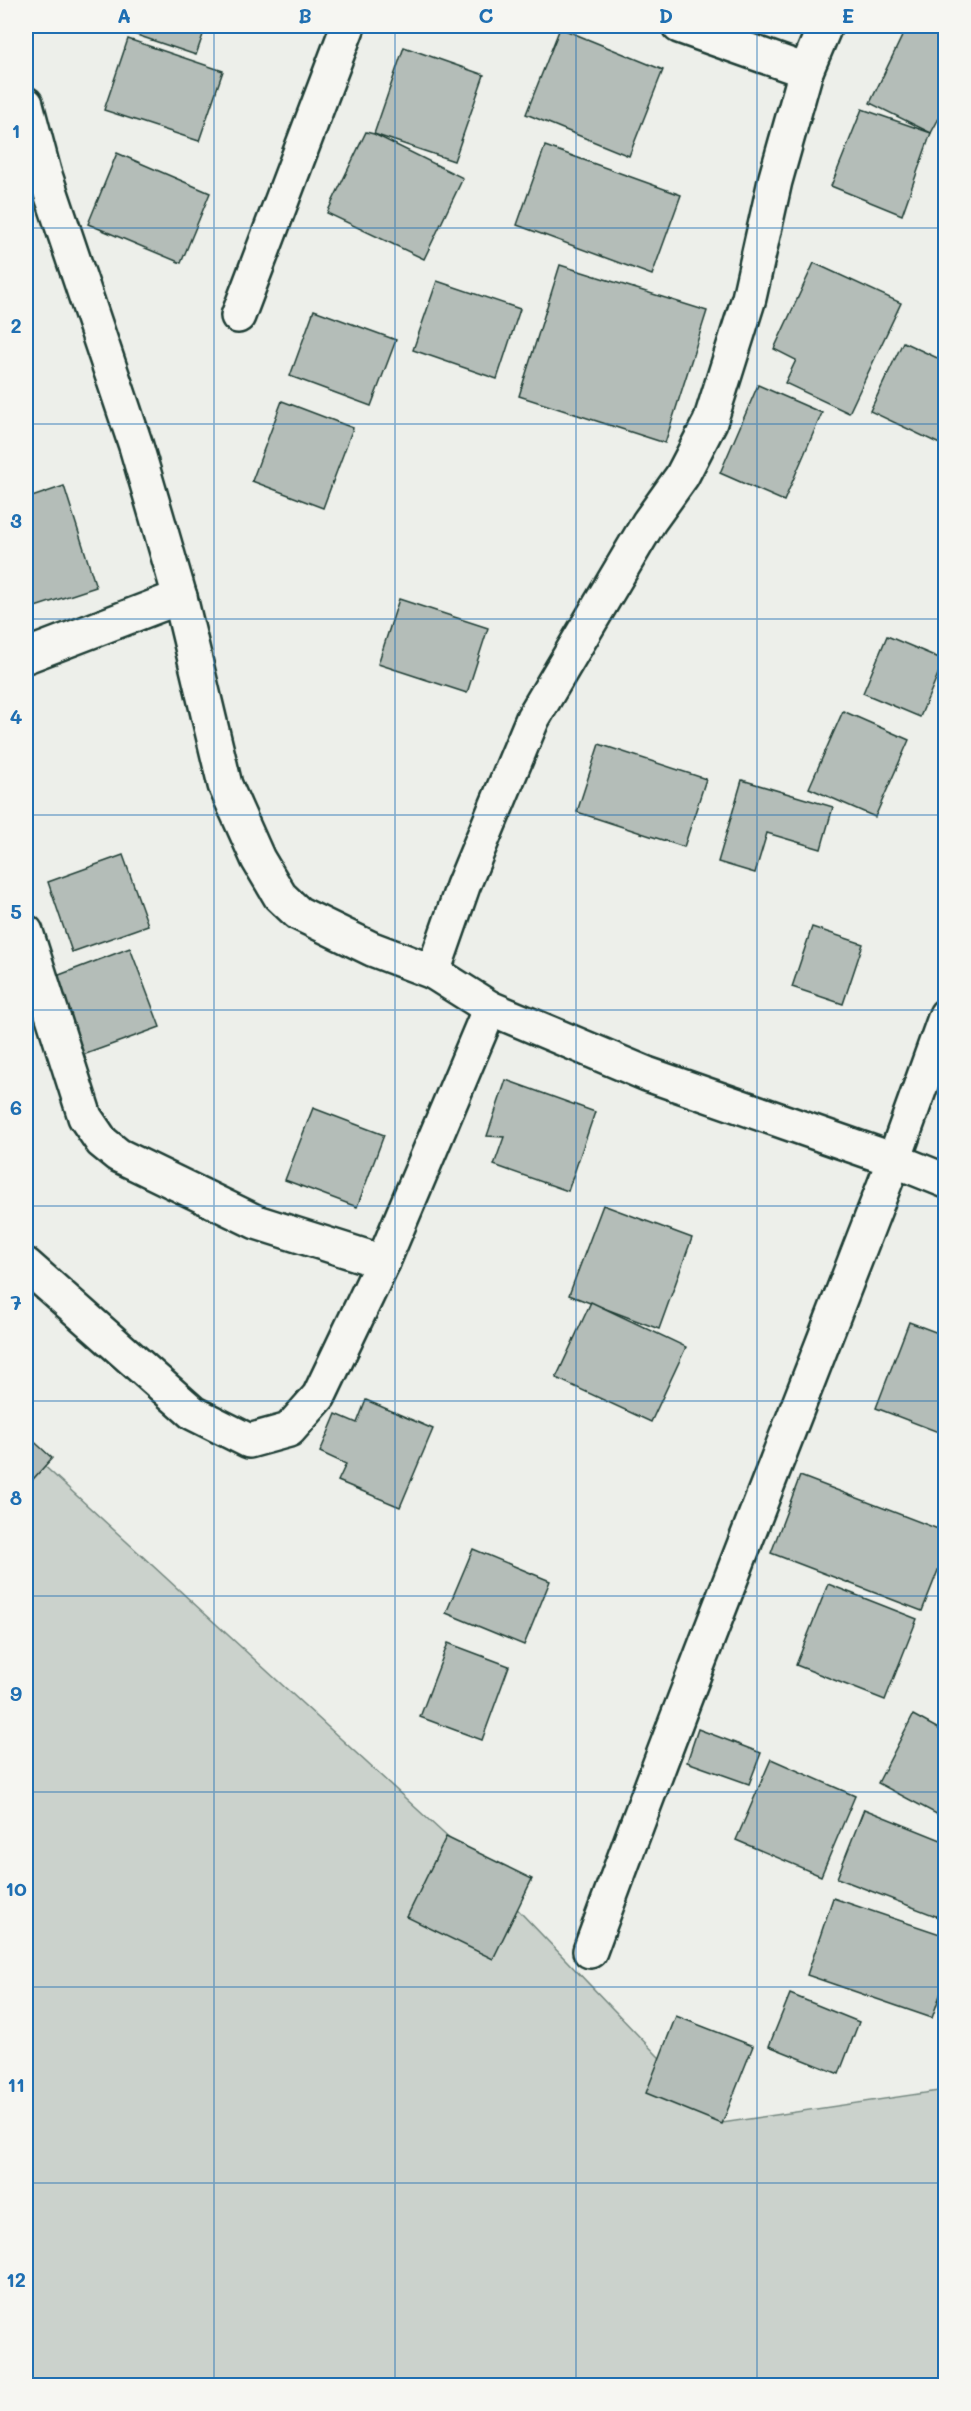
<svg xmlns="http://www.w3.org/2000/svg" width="971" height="2411" font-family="Mali,sans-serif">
  <rect width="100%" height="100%" fill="#edefea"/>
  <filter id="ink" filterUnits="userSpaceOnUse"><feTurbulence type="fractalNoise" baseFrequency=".0167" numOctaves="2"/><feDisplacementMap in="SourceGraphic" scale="12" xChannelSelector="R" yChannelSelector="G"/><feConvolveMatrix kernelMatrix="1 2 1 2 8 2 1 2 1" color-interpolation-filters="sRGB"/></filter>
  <g filter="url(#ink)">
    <polygon fill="#cbd2cc" stroke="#758880" stroke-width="1.5" points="26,1449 455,1844 722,2123 945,2090 945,2385 26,2385"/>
    <g fill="#b4bdb8" stroke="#1f3d34" stroke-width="1.5">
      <polygon points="117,26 206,26 196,55 116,28"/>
      <polygon points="907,26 922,26 946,37 946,105 931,133 870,103"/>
      <polygon points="560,28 663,70 629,156 526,114"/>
      <polygon points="128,39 223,71 199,141 104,110"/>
      <polygon points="404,47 484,75 454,161 374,134"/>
      <polygon points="862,109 931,133 902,215 831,186"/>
      <polygon points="366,132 374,134 463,178 424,259 327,213"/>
      <polygon points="545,146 681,195 652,275 517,225"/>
      <polygon points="117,153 210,193 181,263 88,224"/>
      <polygon points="814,263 901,303 849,413 785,383 796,360 774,349"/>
      <polygon points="560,265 707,311 665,443 519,396"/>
      <polygon points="437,281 520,309 497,379 413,350"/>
      <polygon points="314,310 396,340 371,406 290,376"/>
      <polygon points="903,342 946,362 946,447 870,411"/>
      <polygon points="758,385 822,413 784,501 720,473"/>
      <polygon points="282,401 353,428 323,508 252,481"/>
      <polygon points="64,486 96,587 26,610 26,499"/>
      <polygon points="399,599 488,628 467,693 378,664"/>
      <polygon points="887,636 944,660 920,717 863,693"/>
      <polygon points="843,711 909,740 875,817 809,788"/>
      <polygon points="599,744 706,779 684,847 577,812"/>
      <polygon points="742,780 833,807 821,849 767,833 755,873 718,862"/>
      <polygon points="123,855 148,925 72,952 48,882"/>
      <polygon points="812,927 863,944 843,1004 792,987"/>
      <polygon points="130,948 160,1027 83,1055 54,977"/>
      <polygon points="506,1080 595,1112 568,1191 494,1165 504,1137 487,1136"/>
      <polygon points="313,1108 384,1135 357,1207 285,1180"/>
      <polygon points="603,1205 692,1238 659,1329 569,1295"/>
      <polygon points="591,1302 686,1347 651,1422 556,1378"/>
      <polygon points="909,1322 946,1336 946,1435 876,1408"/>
      <polygon points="366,1400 433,1429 400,1507 338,1481 346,1464 320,1452 336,1414 357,1423"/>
      <polygon points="26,1434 52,1458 26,1487"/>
      <polygon points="800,1476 946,1532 946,1550 922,1611 771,1553"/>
      <polygon points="473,1549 550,1581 524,1645 446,1613"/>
      <polygon points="828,1584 917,1619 885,1700 796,1665"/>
      <polygon points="448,1643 509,1666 482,1740 420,1717"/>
      <polygon points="913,1715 946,1733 946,1819 878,1783"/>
      <polygon points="698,1729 761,1753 749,1784 687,1762"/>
      <polygon points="771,1759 855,1796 821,1876 736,1840"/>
      <polygon points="864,1809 946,1842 946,1920 837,1878"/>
      <polygon points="446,1837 532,1879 493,1959 407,1917"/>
      <polygon points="833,1898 946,1936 946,1978 932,2018 807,1975"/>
      <polygon points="790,1994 859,2022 839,2074 769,2046"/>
      <polygon points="676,2016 753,2046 722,2124 646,2093"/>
    </g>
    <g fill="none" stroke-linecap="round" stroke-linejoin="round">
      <defs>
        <g id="minor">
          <polyline points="679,26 806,71"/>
          <polyline points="26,104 44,172 136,446 160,528 180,597 225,785 258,859 280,896 298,913 372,949 433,972 463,886 533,718 649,522 682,476 710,422 749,298 775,181 806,71 825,26"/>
          <polyline points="238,316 348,26"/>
          <polyline points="26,656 180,597"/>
          <polyline points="26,932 85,1117 102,1142 118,1155 256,1222 383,1262"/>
          <path d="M433 972 490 1008 647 1074 894 1160C792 1424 687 1686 590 1951"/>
          <polyline points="946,1015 894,1160 946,1181"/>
          <polyline points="26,1265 193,1413 249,1441 289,1430 319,1396 383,1262 490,1008"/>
        </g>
      </defs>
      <use href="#minor" stroke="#1f3d34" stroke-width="38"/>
      <use href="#minor" stroke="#f6f6f2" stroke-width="33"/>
    </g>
  </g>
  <path fill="none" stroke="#1f6fb2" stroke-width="1.5" stroke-opacity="0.55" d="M214 26V2386M395 26V2386M576 26V2386M757 26V2386M26 228H946M26 424H946M26 619H946M26 815H946M26 1010H946M26 1206H946M26 1401H946M26 1596H946M26 1792H946M26 1987H946M26 2183H946"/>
  <rect width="971" height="2411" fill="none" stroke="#f6f6f2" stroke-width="66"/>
  <rect x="33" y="33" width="905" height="2345" fill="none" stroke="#1f6fb2" stroke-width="2"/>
  <g font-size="20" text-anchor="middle" font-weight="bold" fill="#1f6fb2">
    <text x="124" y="23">A</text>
    <text x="305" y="23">B</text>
    <text x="486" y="23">C</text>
    <text x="666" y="23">D</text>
    <text x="848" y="23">E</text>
    <text x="16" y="138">1</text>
    <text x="16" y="333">2</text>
    <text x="16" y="528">3</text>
    <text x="16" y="724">4</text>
    <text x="16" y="919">5</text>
    <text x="16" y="1115">6</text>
    <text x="16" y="1310">7</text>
    <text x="16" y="1505">8</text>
    <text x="16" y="1701">9</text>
    <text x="16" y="1896">10</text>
    <text x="16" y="2092">11</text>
    <text x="16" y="2287">12</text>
  </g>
</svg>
